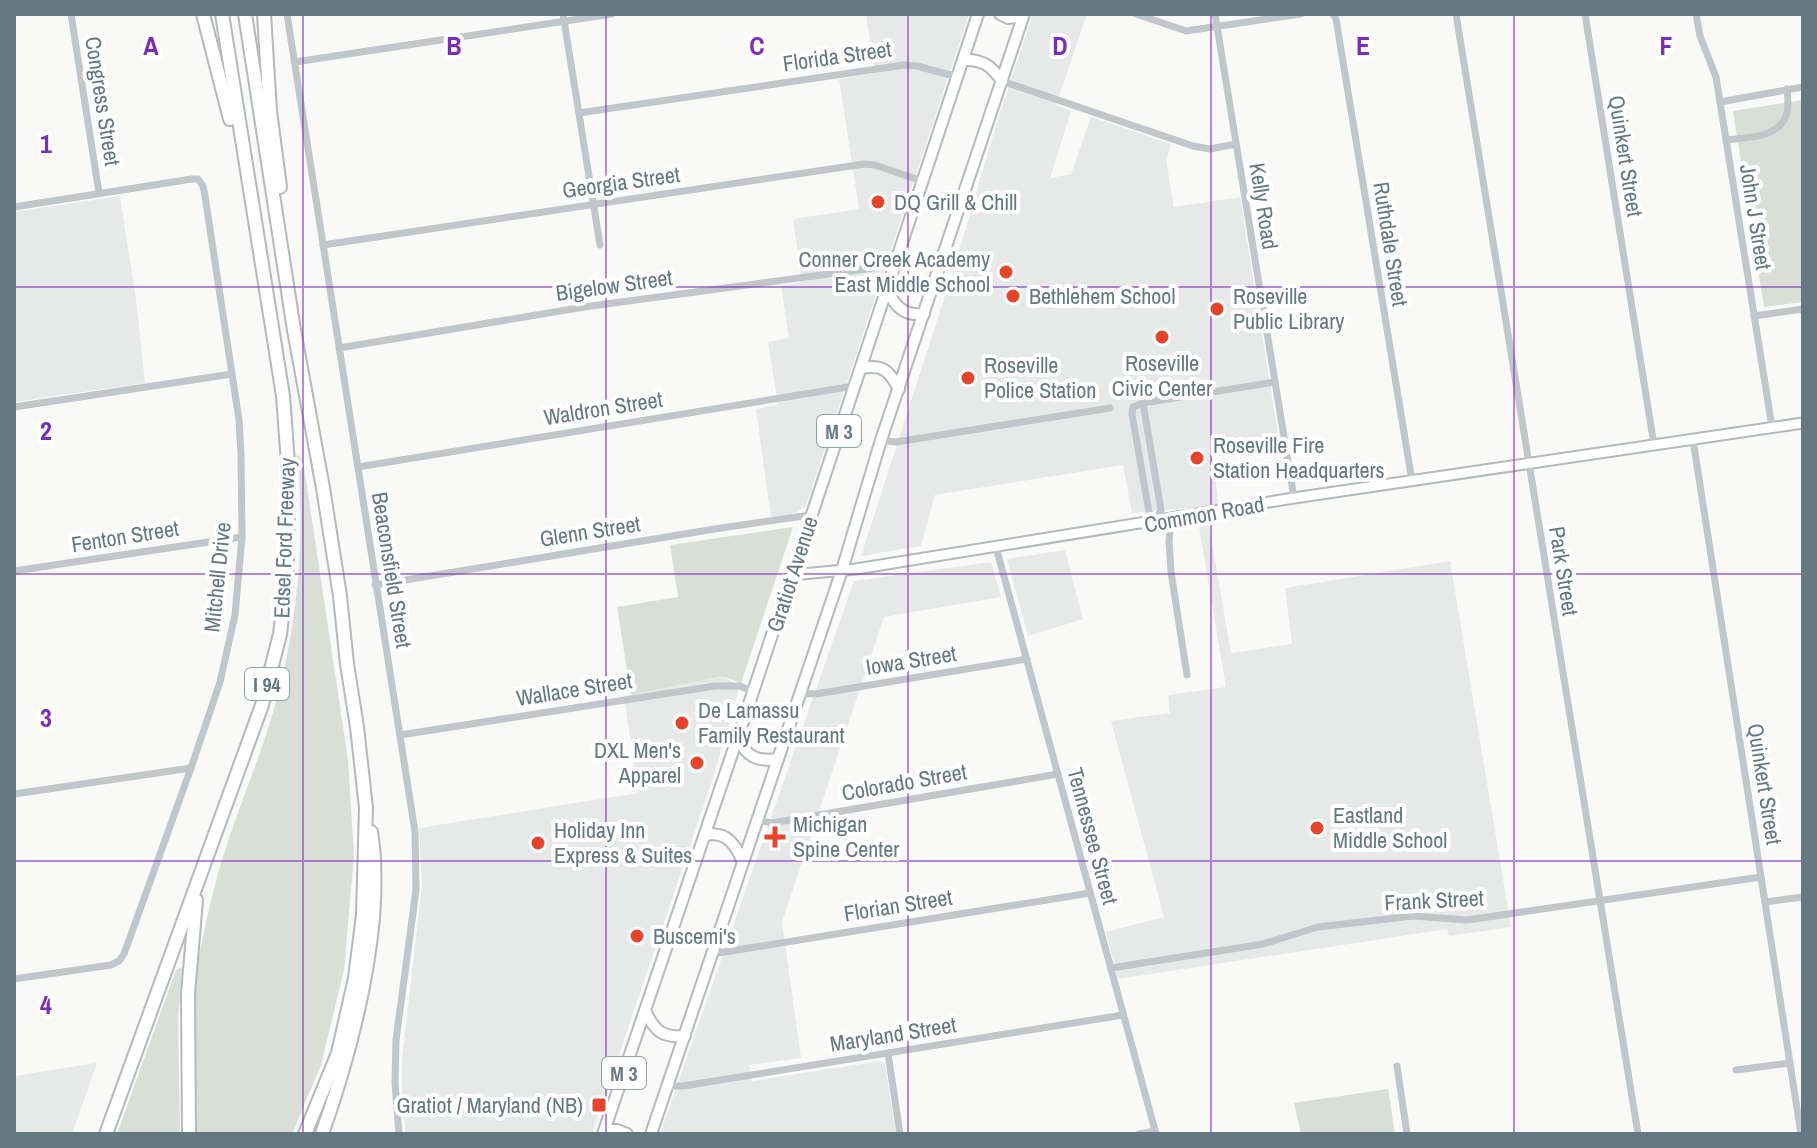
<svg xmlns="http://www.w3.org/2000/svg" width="1817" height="1148" font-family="'Archivo Narrow',sans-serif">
  <rect width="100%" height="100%" fill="#f9f9f7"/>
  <g fill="#e7e9e8">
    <polygon points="866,14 969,14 806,506 796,513 771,518 756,409 778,405 768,342 789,338 781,286 802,282 793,219 859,209 839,79 875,73"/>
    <polygon points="1033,14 1087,14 1056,105 1071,111 1050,178 1071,174 1091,117 1171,144 1166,160 1174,207 1240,197 1279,440 1211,452 1219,505 1132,513 1123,465 935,495 921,546 861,556 953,271 999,116"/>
    <polygon points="120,196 136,300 145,383 14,402 14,212"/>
    <polygon points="1208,520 1231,653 1292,644 1285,588 1450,561 1511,927 1449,936 1447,929 1118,979 1106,932 1164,917 1111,721 1170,713 1168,695 1226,687 1198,521"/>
    <polygon points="1065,550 1083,619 1028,636 1007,559"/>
    <polygon points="991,562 1001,597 884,617 782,922 801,1058 749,1065 752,1081 881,1061 885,1064 886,1071 896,1134 660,1134 854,581"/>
    <polygon points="722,676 740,686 712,781 592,1134 406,1134 402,1101 402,1059 422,885 419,828 638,793 624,696"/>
    <polygon points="97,1063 72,1134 14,1134 14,1076"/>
  </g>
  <g fill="#d9ded6">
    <polygon points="1803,100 1803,302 1764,307 1733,111"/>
    <path d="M297 454 303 460 348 760 354 855 344 970 321 1065 292 1134H196C194 1072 189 1007 201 946 207 918 213 890 221 863 236 814 256 768 271 719 297 635 306 542 297 454Z"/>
    <polygon points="793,527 741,683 722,676 631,695 617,607 678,597 670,545"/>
    <polygon points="182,967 178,1021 180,1134 117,1134 176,970"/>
    <polygon points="1388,1089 1395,1134 1301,1134 1294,1103"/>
  </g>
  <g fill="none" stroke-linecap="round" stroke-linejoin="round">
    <defs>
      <polyline id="secondary" points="791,575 856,569 1294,498 1803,423"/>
      <g id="primary">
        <polyline points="1000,14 1008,18 1023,16"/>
        <path d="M963 60C983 59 991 66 1002 81"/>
        <path d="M887 289C895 307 904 316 924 314"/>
        <path d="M861 368C882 364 889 370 899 389"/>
        <path d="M738 737C746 757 757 762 778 759"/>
        <path d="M705 835C727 831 735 844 743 862"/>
        <path d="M645 1011C655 1031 662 1038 685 1036"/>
        <polyline points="605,1130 617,1130 627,1134"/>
        <polyline points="603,1134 753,692 978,14"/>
        <polyline points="651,1134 842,570 881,440 1024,14"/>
      </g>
      <g id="highway">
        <polyline points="203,14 230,119"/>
        <polyline points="245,14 294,330 323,488 340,596 347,664 357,727 366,808 363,915 355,978 338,1053 305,1134"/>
        <polyline points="264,14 270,111 280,187"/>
        <polyline points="106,1134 262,705 280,634 286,582 289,478 286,436 283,396 222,14"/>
        <polyline points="189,1134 188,994 196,900"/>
        <path d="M322 1134C347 1063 366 993 373 918 375 889 376 860 371 832"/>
      </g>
    </defs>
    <use href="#secondary" stroke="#b2babe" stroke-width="13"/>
    <use href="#primary" stroke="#b4babd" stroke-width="14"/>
    <use href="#highway" stroke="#b3b9bc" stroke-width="16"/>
    <g stroke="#c0c6c9" stroke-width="7">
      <polyline points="71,14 99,193"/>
      <polyline points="287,14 415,832 416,890 396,1040 395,1083 399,1134"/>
      <polyline points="563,14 600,245"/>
      <polyline points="1136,14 1186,31 1301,14"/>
      <polyline points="1215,14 1294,498"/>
      <polyline points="1333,14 1336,19 1412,481"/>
      <polyline points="1456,14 1638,1134"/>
      <polyline points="1585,14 1654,445"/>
      <polyline points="1696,14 1700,36 1716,77 1772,427"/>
      <polyline points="295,62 612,14"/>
      <polyline points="1002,81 1193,146 1210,149 1236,144"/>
      <polyline points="1720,102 1803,87"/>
      <polyline points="579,113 904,65 917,66 958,77"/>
      <path d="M1726 140C1746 137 1777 139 1786 116 1789 108 1788 98 1787 89"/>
      <polyline points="14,207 192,179 198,179 203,186 205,196 239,420 241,455 242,537 235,615 220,682 191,768 124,954 119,961 111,965 14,979"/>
      <polyline points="323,245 864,164 875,165 922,181"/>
      <polyline points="1754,316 1803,309"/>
      <polyline points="339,348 584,307 895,265"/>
      <polyline points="1143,403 1161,510 1155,522"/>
      <polyline points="14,407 232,374"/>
      <polyline points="881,440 896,442 1110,408"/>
      <polyline points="1693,440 1801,1134"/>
      <polyline points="358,467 854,386"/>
      <polyline points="1171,519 1169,542 1171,572 1187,675"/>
      <polyline points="1155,522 1149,512 1132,414 1133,407 1143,403 1275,382"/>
      <polyline points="996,547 1156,1134"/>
      <polyline points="14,571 242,537"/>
      <polyline points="375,585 721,528 811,515"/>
      <polyline points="800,693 816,694 1027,659"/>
      <polyline points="400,735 715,686 740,686 753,692"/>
      <polyline points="14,794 191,768"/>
      <polyline points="757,820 772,823 1058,774"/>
      <polyline points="1765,902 1803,897"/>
      <polyline points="712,954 1090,893"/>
      <polyline points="1111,968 1263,944 1318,927 1413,916 1467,920 1761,877"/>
      <polyline points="888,1053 900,1134"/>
      <polyline points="1397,1066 1407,1134"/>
      <polyline points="1736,1070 1790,1063"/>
      <polyline points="668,1086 683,1086 1123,1015"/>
      <polyline points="1139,1134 1155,1131"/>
    </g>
    <use href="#secondary" stroke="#fff" stroke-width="9"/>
    <use href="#primary" stroke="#fff" stroke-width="10"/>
    <use href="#highway" stroke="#fff" stroke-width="12"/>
  </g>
  <path fill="none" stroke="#7b2cbf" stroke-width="2" stroke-opacity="0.55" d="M303 14V1134M606 14V1134M908 14V1134M1211 14V1134M1514 14V1134M14 287H1803M14 574H1803M14 861H1803"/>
  <g fill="#e5442a" stroke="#fff" stroke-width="3">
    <circle cx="878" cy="202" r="8"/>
    <circle cx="1006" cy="272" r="8"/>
    <circle cx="1013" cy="296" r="8"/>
    <circle cx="1217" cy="309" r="8"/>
    <circle cx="1162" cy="337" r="8"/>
    <circle cx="968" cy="378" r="8"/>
    <circle cx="1197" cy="458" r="8"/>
    <circle cx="682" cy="723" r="8"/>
    <circle cx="697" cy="763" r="8"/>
    <circle cx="1317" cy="828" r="8"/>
    <path d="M771 825h8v8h8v8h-8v8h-8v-8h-8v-8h8z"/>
    <circle cx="538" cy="843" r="8"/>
    <circle cx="637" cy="936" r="8"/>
    <rect x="591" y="1097" width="16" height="16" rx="4"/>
  </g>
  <g text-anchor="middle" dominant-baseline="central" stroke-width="8" stroke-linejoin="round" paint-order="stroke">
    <g fill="#fff" stroke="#92a0a8" stroke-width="2">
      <rect x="817" y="415" width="44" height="32" rx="6"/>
      <rect x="245" y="668" width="44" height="32" rx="6"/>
      <rect x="602" y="1057" width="44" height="32" rx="6"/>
    </g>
    <g font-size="20" font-weight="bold" fill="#647882">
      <text x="839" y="431">M 3</text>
      <text x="267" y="684">I 94</text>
      <text x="624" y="1073">M 3</text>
    </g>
    <g font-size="22" fill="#647882" stroke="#fff">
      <text transform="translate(837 56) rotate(-8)">Florida Street</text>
      <text transform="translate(103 101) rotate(81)">Congress Street</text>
      <text transform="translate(1626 156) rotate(81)">Quinkert Street</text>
      <text transform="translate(621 182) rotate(-8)">Georgia Street</text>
      <text transform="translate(1264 206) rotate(81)">Kelly Road</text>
      <text transform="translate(1756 217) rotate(81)">John J Street</text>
      <text transform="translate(1391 244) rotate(81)">Ruthdale Street</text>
      <text transform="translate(614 285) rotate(-8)">Bigelow Street</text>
      <text transform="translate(603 408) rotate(-9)">Waldron Street</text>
      <text transform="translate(1204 514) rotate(-10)">Common Road</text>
      <text transform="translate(590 531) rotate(-9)">Glenn Street</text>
      <text transform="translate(125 536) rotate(-9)">Fenton Street</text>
      <text transform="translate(284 538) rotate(-88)">Edsel Ford Freeway</text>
      <text transform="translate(392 570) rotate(81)">Beaconsfield Street</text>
      <text transform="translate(1564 571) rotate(81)">Park Street</text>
      <text transform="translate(792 574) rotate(-72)">Gratiot Avenue</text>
      <text transform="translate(217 577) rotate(-84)">Mitchell Drive</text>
      <text transform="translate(911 660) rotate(-9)">Iowa Street</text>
      <text transform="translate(574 689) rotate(-9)">Wallace Street</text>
      <text transform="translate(904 782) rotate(-10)">Colorado Street</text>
      <text transform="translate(1765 784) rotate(81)">Quinkert Street</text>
      <text transform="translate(1093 836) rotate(75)">Tennessee Street</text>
      <text transform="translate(1434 900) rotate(-3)">Frank Street</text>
      <text transform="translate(898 905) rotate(-9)">Florian Street</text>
      <text transform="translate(893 1034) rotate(-9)">Maryland Street</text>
    </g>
    <g font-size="22" fill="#647882" stroke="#fff" text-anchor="start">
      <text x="894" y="202">DQ Grill &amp; Chill</text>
      <text x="990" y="259" text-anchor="end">Conner Creek Academy<tspan x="990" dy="25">East Middle School</tspan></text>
      <text x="1029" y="296">Bethlehem School</text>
      <text x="1233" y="296">Roseville<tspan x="1233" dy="25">Public Library</tspan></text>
      <text x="1162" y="363" text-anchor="middle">Roseville<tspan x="1162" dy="25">Civic Center</tspan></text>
      <text x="984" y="365">Roseville<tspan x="984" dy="25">Police Station</tspan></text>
      <text x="1213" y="445">Roseville Fire<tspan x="1213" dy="25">Station Headquarters</tspan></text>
      <text x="698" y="710">De Lamassu<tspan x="698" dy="25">Family Restaurant</tspan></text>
      <text x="681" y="750" text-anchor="end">DXL Men's<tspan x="681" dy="25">Apparel</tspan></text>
      <text x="1333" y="815">Eastland<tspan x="1333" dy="25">Middle School</tspan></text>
      <text x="793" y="824">Michigan<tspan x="793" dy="25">Spine Center</tspan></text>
      <text x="554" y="830">Holiday Inn<tspan x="554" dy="25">Express &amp; Suites</tspan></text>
      <text x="653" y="936">Buscemi's</text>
      <text x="583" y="1105" text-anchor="end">Gratiot / Maryland (NB)</text>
    </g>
  </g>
  <g font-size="26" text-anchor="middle" font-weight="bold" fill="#7b2cbf" stroke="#fff" stroke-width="8" stroke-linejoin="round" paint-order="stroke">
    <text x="151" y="55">A</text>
    <text x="454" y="55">B</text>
    <text x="757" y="55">C</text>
    <text x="1060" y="55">D</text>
    <text x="1363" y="55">E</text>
    <text x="1666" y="55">F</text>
    <text x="46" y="153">1</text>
    <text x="46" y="440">2</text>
    <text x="46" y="727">3</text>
    <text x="46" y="1014">4</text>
  </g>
  <rect width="1817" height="1148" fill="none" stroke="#647882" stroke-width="32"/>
</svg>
